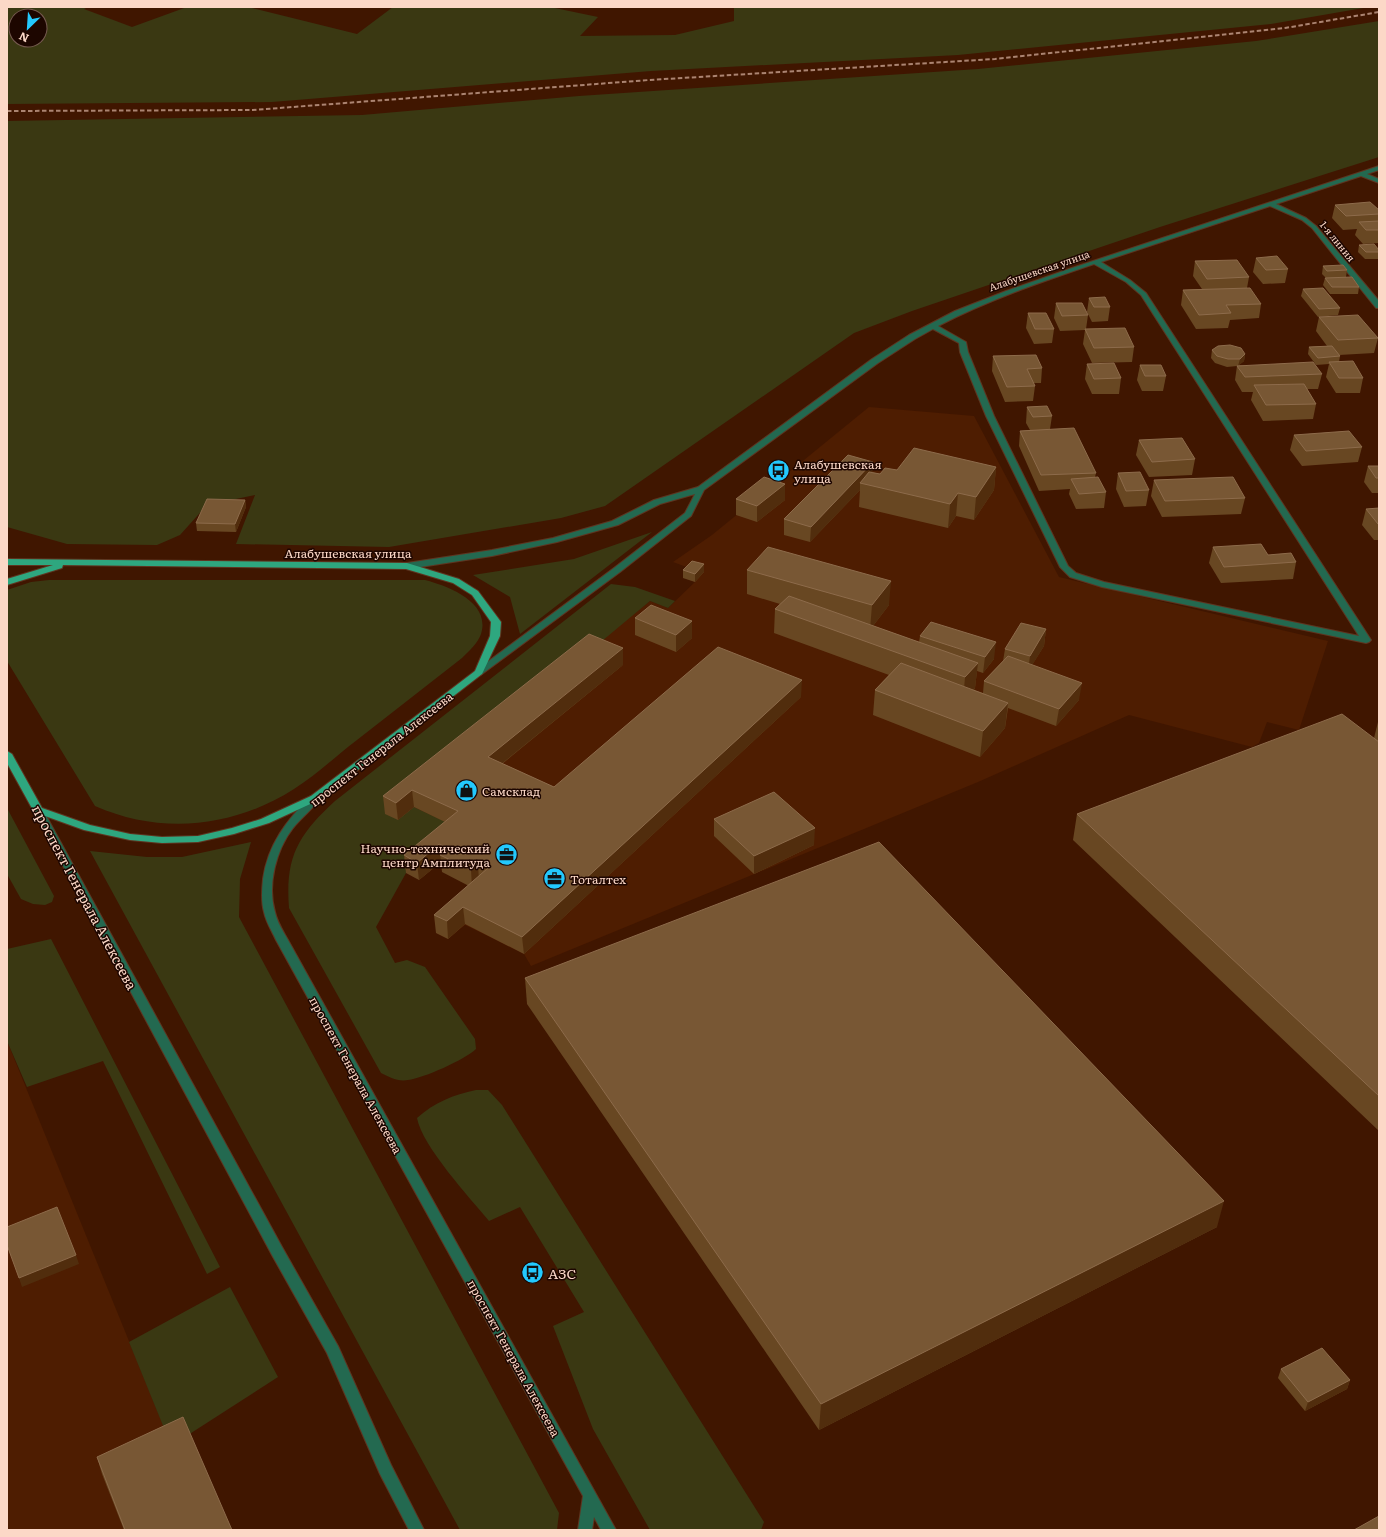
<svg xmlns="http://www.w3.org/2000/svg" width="1386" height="1537" font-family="Literata,serif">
  <rect width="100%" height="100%" fill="#401600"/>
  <g fill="#4e1d01">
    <polygon points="869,407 974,416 1059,577 1328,641 1299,730 1267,722 1259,743 1252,747 1129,715 978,782 531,966 524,954 465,925 448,939 436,933 489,886 441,862 419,880 398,820 385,814 650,601 668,608 695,582 683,578 692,569 673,562 712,535"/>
    <polygon points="7,1041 170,1442 229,1530 7,1530"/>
  </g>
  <g fill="#3a3812" fill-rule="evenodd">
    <path d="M7 7H88L84 9 132 27 187 7H248L357 34 393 7H550L598 17 580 36 675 35 734 21V7H1369L1271 24 958 55 651 71 272 102 7 104ZM16 16H40V40H16Z"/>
    <polygon points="1379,21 1379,157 1160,227 912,311 854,333 605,506 561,518 389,547 236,544 255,495 207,505 180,535 157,545 67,544 7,527 7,121 362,115 579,96 978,69 1256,41"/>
    <polygon points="652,532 520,634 510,597 473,575 574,559"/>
    <path d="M49 580H425C448 586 491 602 481 634 478 643 469 651 462 658 427 685 392 713 357 740 336 756 316 775 294 789 233 828 161 835 95 806L7 661V590L31 582Z"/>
    <path d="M611 584 635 587 675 601 668 608 650 601 590 651 414 807 459 828 406 873 376 927 395 963 407 960 425 967 475 1039 476 1049C464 1060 424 1078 408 1080 398 1082 389 1077 381 1073L289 908C285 857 298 835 335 801Z"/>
    <polygon points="7,808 54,896 52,902 45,905 33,904 21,899 7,874"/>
    <polygon points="251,842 240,879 239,917 559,1513 557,1530 460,1530 90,851 147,857 182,857"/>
    <polygon points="51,939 220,1267 207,1274 103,1061 27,1087 7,1041 7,949"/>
    <path d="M476 1090H488L502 1105 764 1522 761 1530H650L593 1429 553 1326 584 1312 520 1207 489 1221C470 1198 422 1146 417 1118 435 1102 453 1095 476 1090Z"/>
    <polygon points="230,1287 278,1377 188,1435 170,1443 129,1342"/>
  </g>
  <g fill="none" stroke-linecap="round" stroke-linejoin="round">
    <defs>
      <g id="minor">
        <path d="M1379 166V170L1367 174 1379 179V183L1361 176 1276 204 1306 218 1316 226 1379 301V308H1376L1312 228 1302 220 1270 206 1101 262 1130 280 1146 293 1371 640 1369 642 1366 643 1102 587 1070 577 1060 567 986 416 960 352 959 343 933 329 915 339 878 363 704 490 691 516 620 572 482 674 479 675 474 672 614 568 685 513 695 494 660 504 618 525 557 542 492 556 407 569 403 566 407 563 492 550 553 538 612 521 654 500 698 487 872 359 909 335 955 311 1006 291 1069 269ZM1094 264 1126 282 1141 295 1359 636 1104 582 1076 573 1068 566 994 416 968 352 966 342 938 326C988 300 1041 282 1094 264Z"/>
        <path d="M315 795 320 798C313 809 302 817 293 828 276 850 267 885 275 912 277 922 283 931 288 940L616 1530H601L594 1517 592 1530H578L583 1496 276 940C272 931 266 922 264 912 261 902 262 889 263 879 268 844 287 820 311 796Z"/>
        <polygon points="38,807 43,810 282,1247 338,1346 391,1465 424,1530 409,1530 380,1474 327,1353 272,1255 33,810"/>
      </g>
      <polygon id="major" points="7,559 407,563 459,579 478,591 501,622 500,636 482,674 319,800 269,823 234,834 198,842 162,843 130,840 84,830 34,812 7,763 7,751 12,754 42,808 90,825 130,834 162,837 198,836 232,828 261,819 311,796 475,671 490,636 491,622 472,595 453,583 406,569 63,565 62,568 7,585 7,579 53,565 7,565"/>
    </defs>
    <use href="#minor" stroke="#5e3520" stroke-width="2"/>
    <use href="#major" stroke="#5e3520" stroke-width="2"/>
    <use href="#minor" fill="#236950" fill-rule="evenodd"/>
    <use href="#major" fill="#2ea77f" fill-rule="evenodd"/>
    <polyline stroke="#ab8471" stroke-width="2" stroke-dasharray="4.5 2.5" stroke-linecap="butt" points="7,111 253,110 649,80 995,59 1285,28 1379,12"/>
  </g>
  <g fill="#684722">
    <polygon points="1335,205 1379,210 1379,243 1363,244 1355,235 1357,229 1343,230 1332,218"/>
    <polygon points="1359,245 1379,250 1379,259 1365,259 1358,252"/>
    <polygon points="1256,258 1288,269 1285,283 1263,284 1253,272"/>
    <polygon points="1195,261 1249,277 1247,288 1261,304 1259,318 1230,320 1228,328 1196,329 1181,305 1183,290 1202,289 1193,276"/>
    <polygon points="1323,266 1347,270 1346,277 1359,287 1358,294 1330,294 1323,285 1325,278 1326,278 1322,274"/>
    <polygon points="1303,289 1340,308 1338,315 1318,317 1301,296"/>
    <polygon points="1089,298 1110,307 1108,321 1092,322 1087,312"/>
    <polygon points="1056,303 1088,315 1086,329 1134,347 1132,362 1092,363 1083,344 1085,330 1060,331 1054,318"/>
    <polygon points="1028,313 1054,329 1052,343 1034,344 1026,328"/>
    <polygon points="1319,317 1378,338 1374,353 1339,355 1340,356 1339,362 1363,378 1360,393 1336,393 1326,377 1329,364 1316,365 1308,354 1309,347 1327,346 1316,331"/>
    <polygon points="1212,350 1245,354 1244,361 1239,365 1322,374 1318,389 1307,389 1316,404 1313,419 1263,421 1251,400 1253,392 1242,392 1235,380 1237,366 1227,367 1215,363 1211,358"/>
    <polygon points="993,356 1042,368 1041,383 1034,383 1035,386 1033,401 1005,402 992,371"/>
    <polygon points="1087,364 1121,378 1119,394 1092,394 1085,379"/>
    <polygon points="1140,365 1166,376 1163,391 1142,391 1137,380"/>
    <polygon points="1027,407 1052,416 1050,429 1096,473 1095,477 1106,492 1104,508 1076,509 1069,494 1070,489 1039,491 1019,446 1020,431 1030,430 1026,423"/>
    <polygon points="1294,435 1362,447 1358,462 1302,466 1290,450"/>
    <polygon points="1139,440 1195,459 1192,475 1149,477 1136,455"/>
    <polygon points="1368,466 1379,466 1379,493 1372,493 1364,482"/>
    <polygon points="996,467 994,490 974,520 956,516 948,528 859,507 860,490 810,542 784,535 784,519 872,472 880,474 897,470"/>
    <polygon points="1118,473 1149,490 1146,506 1124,507 1116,489"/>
    <polygon points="1154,480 1245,498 1241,514 1162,517 1151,496"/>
    <polygon points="785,484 785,500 757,522 736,515 736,499"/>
    <polygon points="245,500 246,507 236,532 197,531 196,523"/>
    <polygon points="1379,508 1379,540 1374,540 1362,525 1366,509"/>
    <polygon points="1213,547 1268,555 1296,562 1293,579 1221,583 1209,563"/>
    <polygon points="704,564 704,572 695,582 683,578 683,570"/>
    <polygon points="747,570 889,605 873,626 919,642 920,636 994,659 983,673 977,671 975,688 974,690 983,693 984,681 1003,661 1005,649 1046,629 1044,646 1032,665 1079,700 1056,726 1008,708 1005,728 980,757 873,715 875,690 889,675 774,633 775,609 780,604 747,594"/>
    <polygon points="635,618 692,638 676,652 635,635"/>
    <polygon points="623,665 502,764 554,787 801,697 524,954 465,924 448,939 436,933 434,915 469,886 442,872 441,862 419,880 406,873 404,855 445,822 414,807 398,820 385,814 383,796"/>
    <polygon points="1379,718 1379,1131 1073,840 1077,814 1374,738"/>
    <polygon points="714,819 814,845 754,874 714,836"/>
    <polygon points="525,978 1217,1227 819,1430 527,1004"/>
    <polygon points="1281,1369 1350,1380 1347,1389 1305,1411 1278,1378"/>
    <polygon points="97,1457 232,1530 124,1530 102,1474"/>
  </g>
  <g fill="#512d0d">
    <polygon points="1245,354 1244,361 1238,366 1240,359"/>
    <polygon points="873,462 872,478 860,483 860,490 810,542 811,527"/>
    <polygon points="996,467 994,490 974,520 976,497"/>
    <polygon points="785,484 785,500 757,522 757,506"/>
    <polygon points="958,493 956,516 948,528 950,504"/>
    <polygon points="245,500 246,507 236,532 235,524"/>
    <polygon points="704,564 704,572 695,582 695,574"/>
    <polygon points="891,581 889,605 870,630 872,605"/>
    <polygon points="692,621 692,638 676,652 676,635"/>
    <polygon points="1046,629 1044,646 1028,672 1030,656"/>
    <polygon points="996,642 994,659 983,673 985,657"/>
    <polygon points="623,648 623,665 489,774 488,757"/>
    <polygon points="978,663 975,688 963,702 965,677"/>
    <polygon points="802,680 801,697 524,954 522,937"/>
    <polygon points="1082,683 1079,700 1056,726 1059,709"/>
    <polygon points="1008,703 1005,728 980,757 983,731"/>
    <polygon points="412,790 414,807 398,820 396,803"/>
    <polygon points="815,828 814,845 754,874 754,856"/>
    <polygon points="439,844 441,862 419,880 417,863"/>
    <polygon points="478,864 479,881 472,887 471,870"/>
    <polygon points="463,907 465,924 448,939 447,921"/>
    <polygon points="1224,1201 1217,1227 819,1430 821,1404"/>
    <polygon points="76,1255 79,1264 22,1287 19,1278"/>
    <polygon points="1350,1380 1347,1389 1305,1411 1308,1402"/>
  </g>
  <g fill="#785734" stroke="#8d6b4b">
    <polygon points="1370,202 1379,210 1379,214 1346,216 1335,205"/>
    <polygon points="1379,221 1379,230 1366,230 1359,222"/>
    <polygon points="1374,244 1379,250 1379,252 1366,252 1359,245"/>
    <polygon points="1277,256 1288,269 1266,270 1256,258"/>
    <polygon points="1237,260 1249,277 1207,279 1195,261"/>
    <polygon points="1343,265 1347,270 1327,271 1323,266"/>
    <polygon points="1352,277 1359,287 1332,287 1325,278"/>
    <polygon points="1250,288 1261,304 1226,305 1231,313 1199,315 1183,290"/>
    <polygon points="1323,288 1340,308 1319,309 1303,289"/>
    <polygon points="1105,297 1110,307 1094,307 1089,298"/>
    <polygon points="1056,303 1082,303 1088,315 1062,316"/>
    <polygon points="1028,313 1046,313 1054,329 1035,329"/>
    <polygon points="1358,315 1378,338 1338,340 1319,317"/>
    <polygon points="1125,328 1134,347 1094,348 1085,329"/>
    <polygon points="1230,345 1241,348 1245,354 1240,359 1228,359 1217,356 1212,350 1218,346"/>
    <polygon points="1332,346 1340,356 1318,358 1309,347"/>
    <polygon points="1036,355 1042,368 1027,369 1035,386 1007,387 993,356"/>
    <polygon points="1353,361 1363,378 1339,378 1329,362"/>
    <polygon points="1313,362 1322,374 1245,377 1237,366"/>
    <polygon points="1114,363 1121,378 1094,379 1087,364"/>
    <polygon points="1140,365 1161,365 1166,376 1145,376"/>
    <polygon points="1304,384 1316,404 1266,405 1254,385"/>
    <polygon points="1047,406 1052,416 1033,417 1027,407"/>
    <polygon points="1074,428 1096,473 1041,475 1020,431"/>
    <polygon points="1349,431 1362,447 1306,451 1294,435"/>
    <polygon points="1182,438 1195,459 1152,462 1139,440"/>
    <polygon points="914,448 996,467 976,497 958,493 950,504 860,483 869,472 880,474 885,468 897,470"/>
    <polygon points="848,455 873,462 811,527 784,519"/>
    <polygon points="1368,466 1379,466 1379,478 1376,478"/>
    <polygon points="1140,472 1149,490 1126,491 1118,473"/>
    <polygon points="764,477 785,484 757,506 736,499"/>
    <polygon points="1098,477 1106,492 1079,494 1071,479"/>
    <polygon points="1233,477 1245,498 1165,501 1154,480"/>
    <polygon points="207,499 245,500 235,524 196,523"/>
    <polygon points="1379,508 1379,524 1378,524 1366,509"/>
    <polygon points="1261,544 1268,555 1291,553 1296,562 1224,567 1213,547"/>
    <polygon points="768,547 891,581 872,605 747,570"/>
    <polygon points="692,561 704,564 695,574 683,570"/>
    <polygon points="789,596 978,663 965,677 775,609"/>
    <polygon points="651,605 692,621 676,635 635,618"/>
    <polygon points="931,622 996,642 985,657 920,636"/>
    <polygon points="1021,623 1046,629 1030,656 1005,649"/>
    <polygon points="589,634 623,648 488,757 554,787 718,647 802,680 522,937 463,907 447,921 434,915 488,868 478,864 471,870 440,855 448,848 439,844 417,863 404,855 458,811 412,790 396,803 383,796"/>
    <polygon points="1008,656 1082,683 1059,709 984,681"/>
    <polygon points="901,663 1008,703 983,731 875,690"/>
    <polygon points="1342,714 1379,742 1379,1096 1077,814"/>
    <polygon points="774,792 815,828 754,856 714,819"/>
    <polygon points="879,842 1224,1201 821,1404 525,978"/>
    <polygon points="57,1207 76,1255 19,1278 7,1245 7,1227"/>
    <polygon points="1322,1348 1350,1380 1308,1402 1281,1369"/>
    <polygon points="183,1417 232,1530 125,1530 97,1457"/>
    <polygon points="1379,1516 1379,1530 1354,1530"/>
  </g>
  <defs>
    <symbol id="bus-disc" viewBox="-11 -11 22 22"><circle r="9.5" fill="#23c9fe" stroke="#1d0600"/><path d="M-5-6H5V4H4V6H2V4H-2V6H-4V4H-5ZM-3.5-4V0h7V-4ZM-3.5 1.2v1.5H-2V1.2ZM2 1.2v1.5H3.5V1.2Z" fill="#111"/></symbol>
    <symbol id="shop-disc" viewBox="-11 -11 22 22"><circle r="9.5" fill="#23c9fe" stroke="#1d0600"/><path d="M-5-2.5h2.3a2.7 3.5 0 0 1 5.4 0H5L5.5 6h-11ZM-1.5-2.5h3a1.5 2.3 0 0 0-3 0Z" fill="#111"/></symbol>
    <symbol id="office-disc" viewBox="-11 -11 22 22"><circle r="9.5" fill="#23c9fe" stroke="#1d0600"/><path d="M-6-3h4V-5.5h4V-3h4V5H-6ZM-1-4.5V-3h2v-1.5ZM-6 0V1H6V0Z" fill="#111"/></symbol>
  </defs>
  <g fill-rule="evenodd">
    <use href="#bus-disc" x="766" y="458" width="25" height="25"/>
    <use href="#shop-disc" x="454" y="778" width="25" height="25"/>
    <use href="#office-disc" x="494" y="842" width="25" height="25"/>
    <use href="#office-disc" x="542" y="866" width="25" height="25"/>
    <use href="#bus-disc" x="520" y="1260" width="25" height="25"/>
  </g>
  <g text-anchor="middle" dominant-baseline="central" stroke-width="3" stroke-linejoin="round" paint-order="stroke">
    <g font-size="10" fill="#fcd8c7" stroke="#1d0600">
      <text transform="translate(1338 241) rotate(51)">1-я линия</text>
      <text transform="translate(1039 270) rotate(-19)">Алабушевская улица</text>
    </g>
    <g font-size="12" fill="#fcd8c7" stroke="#1d0600" text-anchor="start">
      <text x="794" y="464">Алабушевская<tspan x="794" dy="14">улица</tspan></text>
      <text x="482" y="791">Самсклад</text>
      <text x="490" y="848" text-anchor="end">Научно-технический<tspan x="490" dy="14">центр Амплитуда</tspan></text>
      <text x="570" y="879">Тоталтех</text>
    </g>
    <g font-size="12" fill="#fcd8c7" stroke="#1d0600">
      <text x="348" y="553">Алабушевская улица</text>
      <text transform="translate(381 749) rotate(-38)">проспект Генерала Алексеева</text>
      <text transform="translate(356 1075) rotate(61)">проспект Генерала Алексеева</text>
      <text transform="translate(514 1358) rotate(61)">проспект Генерала Алексеева</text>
    </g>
    <g font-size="14" fill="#fcd8c7" stroke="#1d0600">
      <text transform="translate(85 897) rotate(62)">проспект Генерала Алексеева</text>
    </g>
    <g font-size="14" fill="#fcd8c7" stroke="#1d0600" text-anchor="start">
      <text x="548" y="1273">АЗС</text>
    </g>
  </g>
  <rect width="1386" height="1537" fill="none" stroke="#fcd8c7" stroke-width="16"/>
  <g transform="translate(28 28) rotate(205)"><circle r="19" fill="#1d0600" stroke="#765a50"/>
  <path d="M0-3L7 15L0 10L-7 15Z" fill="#23c9fe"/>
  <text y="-6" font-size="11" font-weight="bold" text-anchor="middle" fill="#fcd8c7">N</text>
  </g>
</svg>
